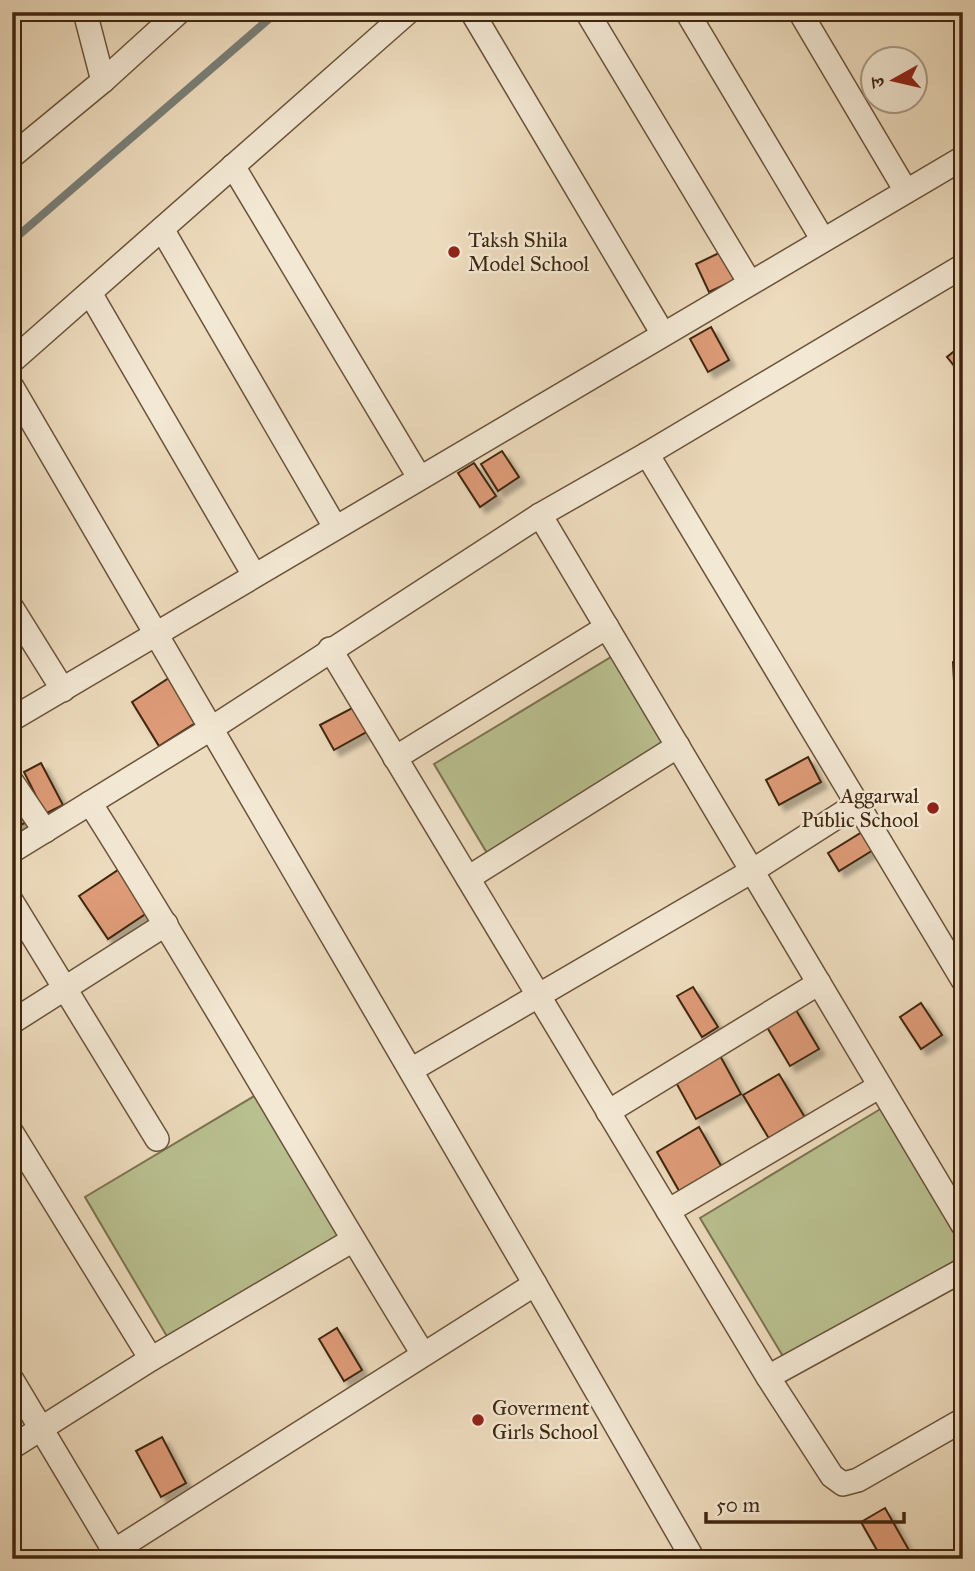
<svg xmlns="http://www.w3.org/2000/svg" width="975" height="1571" font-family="'IM FELL Great Primer','Noto Serif Devanagari',serif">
  <defs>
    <filter id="shadow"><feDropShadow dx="6" dy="6" stdDeviation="2" flood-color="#0004"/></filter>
  </defs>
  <rect width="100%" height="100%" fill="#eddbbd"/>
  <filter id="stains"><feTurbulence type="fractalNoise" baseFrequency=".00286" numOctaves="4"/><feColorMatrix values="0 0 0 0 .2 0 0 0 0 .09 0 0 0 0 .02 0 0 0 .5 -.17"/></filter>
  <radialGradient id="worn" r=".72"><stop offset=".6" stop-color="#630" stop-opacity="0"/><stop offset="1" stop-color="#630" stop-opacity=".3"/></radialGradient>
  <g fill="#b9c090" stroke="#7c7350" stroke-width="2">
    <polygon points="616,654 672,748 490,858 434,764"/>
    <polygon points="256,1095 343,1243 172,1345 85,1197"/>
    <polygon points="882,1108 963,1243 963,1263 790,1368 700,1218"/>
  </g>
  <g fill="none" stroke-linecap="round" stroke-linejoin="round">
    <polyline stroke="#787e77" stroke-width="8" points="12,241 277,12"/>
  </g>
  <g fill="#de9b78" stroke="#3f260f" stroke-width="2" filter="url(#shadow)">
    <polygon points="723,251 737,279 709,292 696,264"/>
    <polygon points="711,327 729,360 708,372 690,339"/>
    <polygon points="963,344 963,377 947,357"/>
    <polygon points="502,451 519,477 498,491 481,464"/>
    <polygon points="474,463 496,496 480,507 458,473"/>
    <polygon points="963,657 963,796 960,796 953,662"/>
    <polygon points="169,678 197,722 159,746 132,702"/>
    <polygon points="356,706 370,730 334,750 320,725"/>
    <polygon points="808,757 821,782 779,805 766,780"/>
    <polygon points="41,763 63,805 45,814 24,772"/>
    <polygon points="12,795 27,822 12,829"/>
    <polygon points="867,829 878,847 839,871 828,853"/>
    <polygon points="121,868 150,911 108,939 79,896"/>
    <polygon points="693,987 718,1027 702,1037 677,996"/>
    <polygon points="921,1003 942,1035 921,1049 900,1017"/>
    <polygon points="793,1005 819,1049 790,1066 764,1022"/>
    <polygon points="718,1052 741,1094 696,1119 673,1077"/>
    <polygon points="779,1074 807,1121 771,1142 743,1095"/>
    <polygon points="699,1127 724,1171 682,1196 657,1152"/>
    <polygon points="337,1328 362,1370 344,1381 319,1339"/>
    <polygon points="162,1437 186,1483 161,1497 136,1451"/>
    <polygon points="885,1508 914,1559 882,1559 861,1522"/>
  </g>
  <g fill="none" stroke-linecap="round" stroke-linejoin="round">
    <defs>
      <g id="minor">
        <polyline points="85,12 103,81"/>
        <polyline points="472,12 663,334"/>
        <polyline points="587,12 750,283"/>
        <polyline points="687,12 823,240"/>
        <polyline points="800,12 906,191"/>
        <polyline points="12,156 103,81 179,12"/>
        <polyline points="233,166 419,477"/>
        <polyline points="162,229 335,527"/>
        <polyline points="90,293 254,575"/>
        <polyline points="12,361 408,12"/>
        <polyline points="12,387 535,1284 693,1559"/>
        <polyline points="647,454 963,980"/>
        <polyline points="540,515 963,1225"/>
        <polyline points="12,608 63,690"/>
        <polyline points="330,649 768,1377 832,1476 843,1484 858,1480 963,1420"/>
        <polyline points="12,719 963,158"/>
        <polyline points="395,758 607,627"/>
        <polyline points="12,782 45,831"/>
        <path d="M90 803C205 984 310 1171 423 1354"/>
        <polyline points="12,851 212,728 540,515 647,454 963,266"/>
        <polyline points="468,878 678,746"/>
        <polyline points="12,902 157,1139"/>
        <polyline points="12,1022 166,924"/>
        <polyline points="411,1070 752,871 857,804"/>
        <polyline points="608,1112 819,983"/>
        <polyline points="12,1133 151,1359"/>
        <polyline points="668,1211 880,1086"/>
        <polyline points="768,1377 963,1270"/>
        <polyline points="12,1380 119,1559"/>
        <polyline points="12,1447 151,1359 353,1240"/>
        <polyline points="114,1551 535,1284"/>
      </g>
    </defs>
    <use href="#minor" stroke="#6a533a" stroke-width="26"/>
    <use href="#minor" stroke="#f3e8d4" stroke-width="23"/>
  </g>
  <g fill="#8f2418" stroke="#f3e8d4" stroke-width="2.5">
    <circle cx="454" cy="252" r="7"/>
    <circle cx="933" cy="808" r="7"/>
    <circle cx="478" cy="1420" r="7"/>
  </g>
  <g text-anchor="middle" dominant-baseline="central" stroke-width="5" stroke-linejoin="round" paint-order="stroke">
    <g font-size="21" fill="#3f260f" stroke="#f3e8d4" text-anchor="start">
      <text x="468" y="240">Taksh Shila<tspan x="468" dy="24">Model School</tspan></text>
      <text x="919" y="796" text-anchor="end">Aggarwal<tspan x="919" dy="24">Public School</tspan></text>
      <text x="492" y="1408">Goverment<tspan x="492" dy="24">Girls School</tspan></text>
    </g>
  </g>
  <rect width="975" height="1571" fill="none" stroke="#eddbbd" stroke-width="42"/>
  <rect x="14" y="14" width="947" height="1543" fill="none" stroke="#3f260f" stroke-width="3.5"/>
  <rect x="21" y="21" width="933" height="1529" fill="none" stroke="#3f260f" stroke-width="2"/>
  <g transform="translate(894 80) rotate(262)"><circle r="33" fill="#f3e8d4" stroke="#ab9a85" stroke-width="2"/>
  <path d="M0-5L12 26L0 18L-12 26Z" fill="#8f2418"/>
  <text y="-10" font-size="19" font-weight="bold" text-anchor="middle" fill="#3f260f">उ</text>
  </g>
  <path d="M706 1512v10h198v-10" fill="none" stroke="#3f260f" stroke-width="3.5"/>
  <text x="716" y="1512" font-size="21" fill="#3f260f" stroke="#f3e8d4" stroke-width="5" paint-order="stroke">50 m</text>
  <rect width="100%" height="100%" filter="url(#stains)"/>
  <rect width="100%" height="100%" fill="url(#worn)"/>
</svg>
